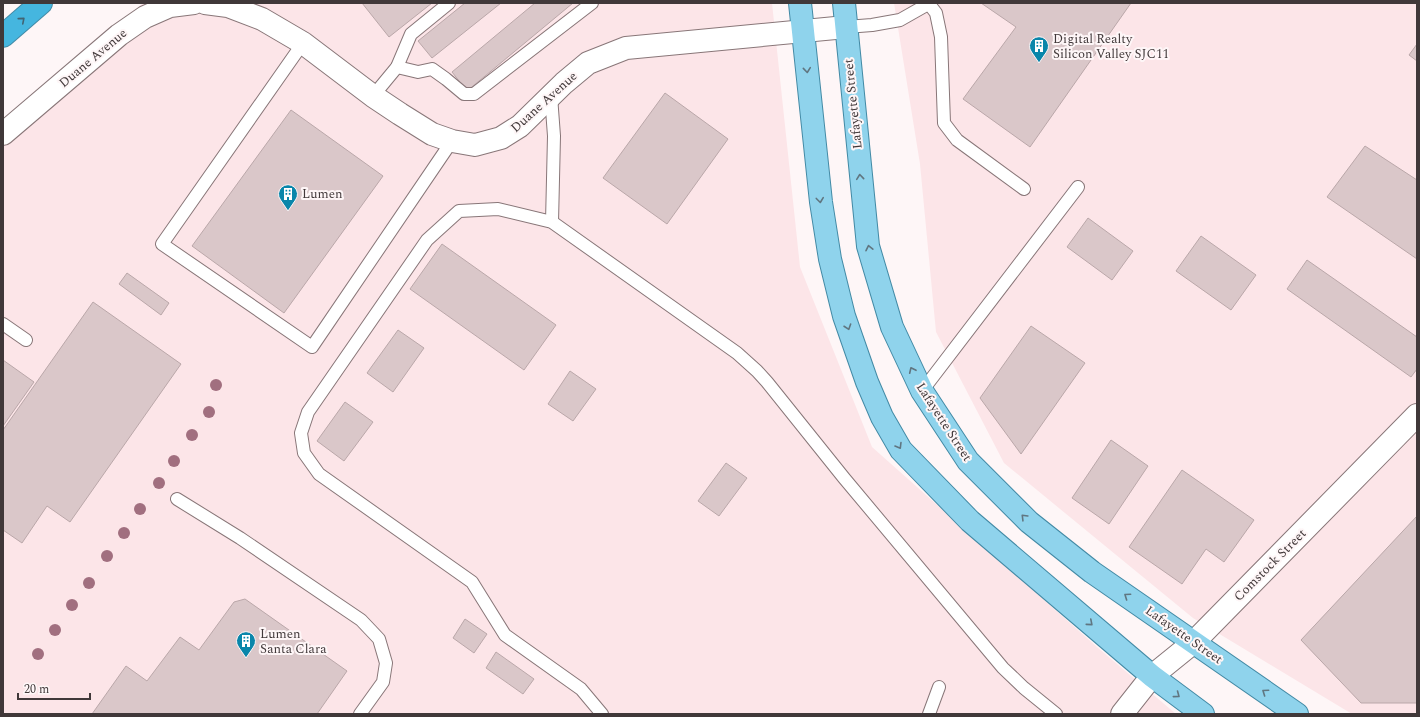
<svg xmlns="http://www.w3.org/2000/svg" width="1420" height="717" font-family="Spectral,serif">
  <rect width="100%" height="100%" fill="#fef6f7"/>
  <g fill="#fce5e8">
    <polygon points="143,3 772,3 800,267 872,447 1097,647 1176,714 3,714 3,136"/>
    <polygon points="894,3 1417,3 1417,714 1352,714 1193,618 1004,463 936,332 920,164"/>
  </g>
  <g fill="#dac7c9" stroke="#baa7a9">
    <polygon points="362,3 432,3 389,37"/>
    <polygon points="465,3 501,3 432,58 418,41"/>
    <polygon points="535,3 573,3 467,91 452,72"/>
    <polygon points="981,3 1131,3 1030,147 963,99 1016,27"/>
    <polygon points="1417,44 1417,61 1409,55"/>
    <polygon points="665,93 728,139 667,224 603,178"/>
    <polygon points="291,110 383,176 284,313 192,246"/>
    <polygon points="1365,146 1417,180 1417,259 1327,197"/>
    <polygon points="1088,218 1133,251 1112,280 1067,247"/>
    <polygon points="1201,236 1256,275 1231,310 1176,271"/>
    <polygon points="442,244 556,325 524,370 410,289"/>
    <polygon points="1307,260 1417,337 1417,369 1411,377 1287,289"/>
    <polygon points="127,273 169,303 161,315 119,284"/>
    <polygon points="93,302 181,364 70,522 47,506 22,543 3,530 3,430"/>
    <polygon points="1031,326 1085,363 1021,454 980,398"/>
    <polygon points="398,330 424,348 393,392 367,373"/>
    <polygon points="3,360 34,382 3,426"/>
    <polygon points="570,371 596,389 573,421 548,404"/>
    <polygon points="345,402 373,422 344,461 317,441"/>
    <polygon points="1111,440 1148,466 1109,524 1072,498"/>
    <polygon points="726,463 747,478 719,516 698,501"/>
    <polygon points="1182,470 1254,520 1224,562 1206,549 1182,584 1129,547"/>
    <polygon points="1417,516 1417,703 1361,703 1301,640"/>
    <polygon points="245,599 347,671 317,714 92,714 126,666 147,681 180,637 199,650 234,602"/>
    <polygon points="465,619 487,634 474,653 453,638"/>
    <polygon points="496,652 534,679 523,694 486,668"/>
  </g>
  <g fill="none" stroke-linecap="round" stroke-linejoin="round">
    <defs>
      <g id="service">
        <polyline points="929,4 936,13 941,37 944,123 957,140 1024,189"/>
        <polyline points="846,27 872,25 900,20 930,3"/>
        <polyline points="303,43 162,244 312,347 452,141"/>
        <polyline points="397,67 418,72 432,69 446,79 464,94 474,94 592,3"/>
        <polyline points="373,96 397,67 411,34 449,3"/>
        <polyline points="551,96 554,136 552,222"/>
        <polyline points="3,324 26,340"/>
        <polyline points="922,391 1078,187"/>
        <polyline points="177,499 240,538 361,620 379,639 386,663 383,682 360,714"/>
        <polyline points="602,714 581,689 505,635 472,582 319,474 304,453 301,433 308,412 427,240 459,211 498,209 552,222 737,353 757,371 767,382 844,478 1003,668 1024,688 1056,714"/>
        <polyline points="929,714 939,687"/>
      </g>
      <g id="minor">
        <polyline points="205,3 228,6 262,19 303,43 373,96 400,114 432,134 452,141 475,145 501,138 520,126 564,83 588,63 626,48 846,27"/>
        <polyline points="3,134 119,35 145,17 170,6 194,3"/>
        <polyline points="1122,714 1152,676 1194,642 1417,415"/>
      </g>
      <g id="primary">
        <polyline points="800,3 821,202 830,259 844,316 867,382 882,417 901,450 970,521 1152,676 1203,714"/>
        <polyline points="844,3 868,246 892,327 922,391 968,461 1029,522 1092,572 1297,714"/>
      </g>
      <polyline id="motorway" points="3,36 41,3"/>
    </defs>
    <use href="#service" stroke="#887678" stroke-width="14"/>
    <use href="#minor" stroke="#887678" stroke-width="24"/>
    <use href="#primary" stroke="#438aa5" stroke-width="24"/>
    <use href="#motorway" stroke="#438aa5" stroke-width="24"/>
    <use href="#service" stroke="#fff" stroke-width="12"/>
    <use href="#minor" stroke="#fff" stroke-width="22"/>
    <use href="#primary" stroke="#8fd3ec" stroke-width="22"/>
    <use href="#motorway" stroke="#45b6df" stroke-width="22"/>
  </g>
  <g fill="#a16f7f">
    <circle cx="216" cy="385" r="6"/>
    <circle cx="209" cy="412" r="6"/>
    <circle cx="192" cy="435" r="6"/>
    <circle cx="174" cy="461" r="6"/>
    <circle cx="159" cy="483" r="6"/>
    <circle cx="140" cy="509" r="6"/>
    <circle cx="124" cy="533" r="6"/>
    <circle cx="107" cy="556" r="6"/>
    <circle cx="89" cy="583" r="6"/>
    <circle cx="72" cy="605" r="6"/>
    <circle cx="55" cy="630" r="6"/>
    <circle cx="38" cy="654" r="6"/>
  </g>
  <defs><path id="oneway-chevron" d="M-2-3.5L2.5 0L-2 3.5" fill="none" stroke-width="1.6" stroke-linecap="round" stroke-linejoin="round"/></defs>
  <use stroke="#426473" href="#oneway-chevron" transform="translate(22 20) rotate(-41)"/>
  <g stroke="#607681">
    <use href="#oneway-chevron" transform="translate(807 70) rotate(84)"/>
    <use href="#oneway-chevron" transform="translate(860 177) rotate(-96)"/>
    <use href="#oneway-chevron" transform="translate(820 200) rotate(83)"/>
    <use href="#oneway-chevron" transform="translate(869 248) rotate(-102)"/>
    <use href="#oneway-chevron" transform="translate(848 327) rotate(71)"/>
    <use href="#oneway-chevron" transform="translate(912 370) rotate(-115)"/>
    <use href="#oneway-chevron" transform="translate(899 446) rotate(59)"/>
    <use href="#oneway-chevron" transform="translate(1024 517) rotate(-135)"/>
    <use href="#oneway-chevron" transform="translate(1127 596) rotate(-145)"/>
    <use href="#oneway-chevron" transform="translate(1090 623) rotate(41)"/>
    <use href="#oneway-chevron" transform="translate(1265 692) rotate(-145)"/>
    <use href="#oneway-chevron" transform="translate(1177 695) rotate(37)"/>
  </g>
  <defs>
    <symbol id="building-pin" viewBox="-11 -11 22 30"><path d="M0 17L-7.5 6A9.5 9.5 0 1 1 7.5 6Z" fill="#0986aa" stroke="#fef6f7"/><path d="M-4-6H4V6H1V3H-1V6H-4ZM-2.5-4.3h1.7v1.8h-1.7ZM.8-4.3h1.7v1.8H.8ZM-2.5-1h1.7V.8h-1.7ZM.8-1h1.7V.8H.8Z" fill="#fff"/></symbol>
  </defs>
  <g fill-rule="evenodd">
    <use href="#building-pin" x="1028" y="35" width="22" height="30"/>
    <use href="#building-pin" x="277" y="183" width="22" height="30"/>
    <use href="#building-pin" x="235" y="630" width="22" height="30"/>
  </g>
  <g text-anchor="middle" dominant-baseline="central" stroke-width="4" stroke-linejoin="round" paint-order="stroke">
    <g font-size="13" fill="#403839" stroke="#fef6f7" text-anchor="start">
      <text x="1053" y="39">Digital Realty<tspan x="1053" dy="15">Silicon Valley SJC11</tspan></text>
      <text x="302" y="194">Lumen</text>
      <text x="260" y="634">Lumen<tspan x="260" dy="15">Santa Clara</tspan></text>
    </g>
    <g font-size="13" fill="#403839" stroke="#fef6f7">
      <text transform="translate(93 58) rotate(-40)">Duane Avenue</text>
      <text transform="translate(544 102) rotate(-42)">Duane Avenue</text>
      <text transform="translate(853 104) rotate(-96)">Lafayette Street</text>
      <text transform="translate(944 422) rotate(57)">Lafayette Street</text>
      <text transform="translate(1270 565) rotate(-45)">Comstock Street</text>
      <text transform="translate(1184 635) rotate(35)">Lafayette Street</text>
    </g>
  </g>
  <rect width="1420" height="717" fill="none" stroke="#403839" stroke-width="8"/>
  <path d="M18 693v6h72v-6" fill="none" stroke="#403839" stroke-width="2"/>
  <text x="24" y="693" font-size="12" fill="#403839" stroke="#fef6f7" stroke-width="3" paint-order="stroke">20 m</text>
</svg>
